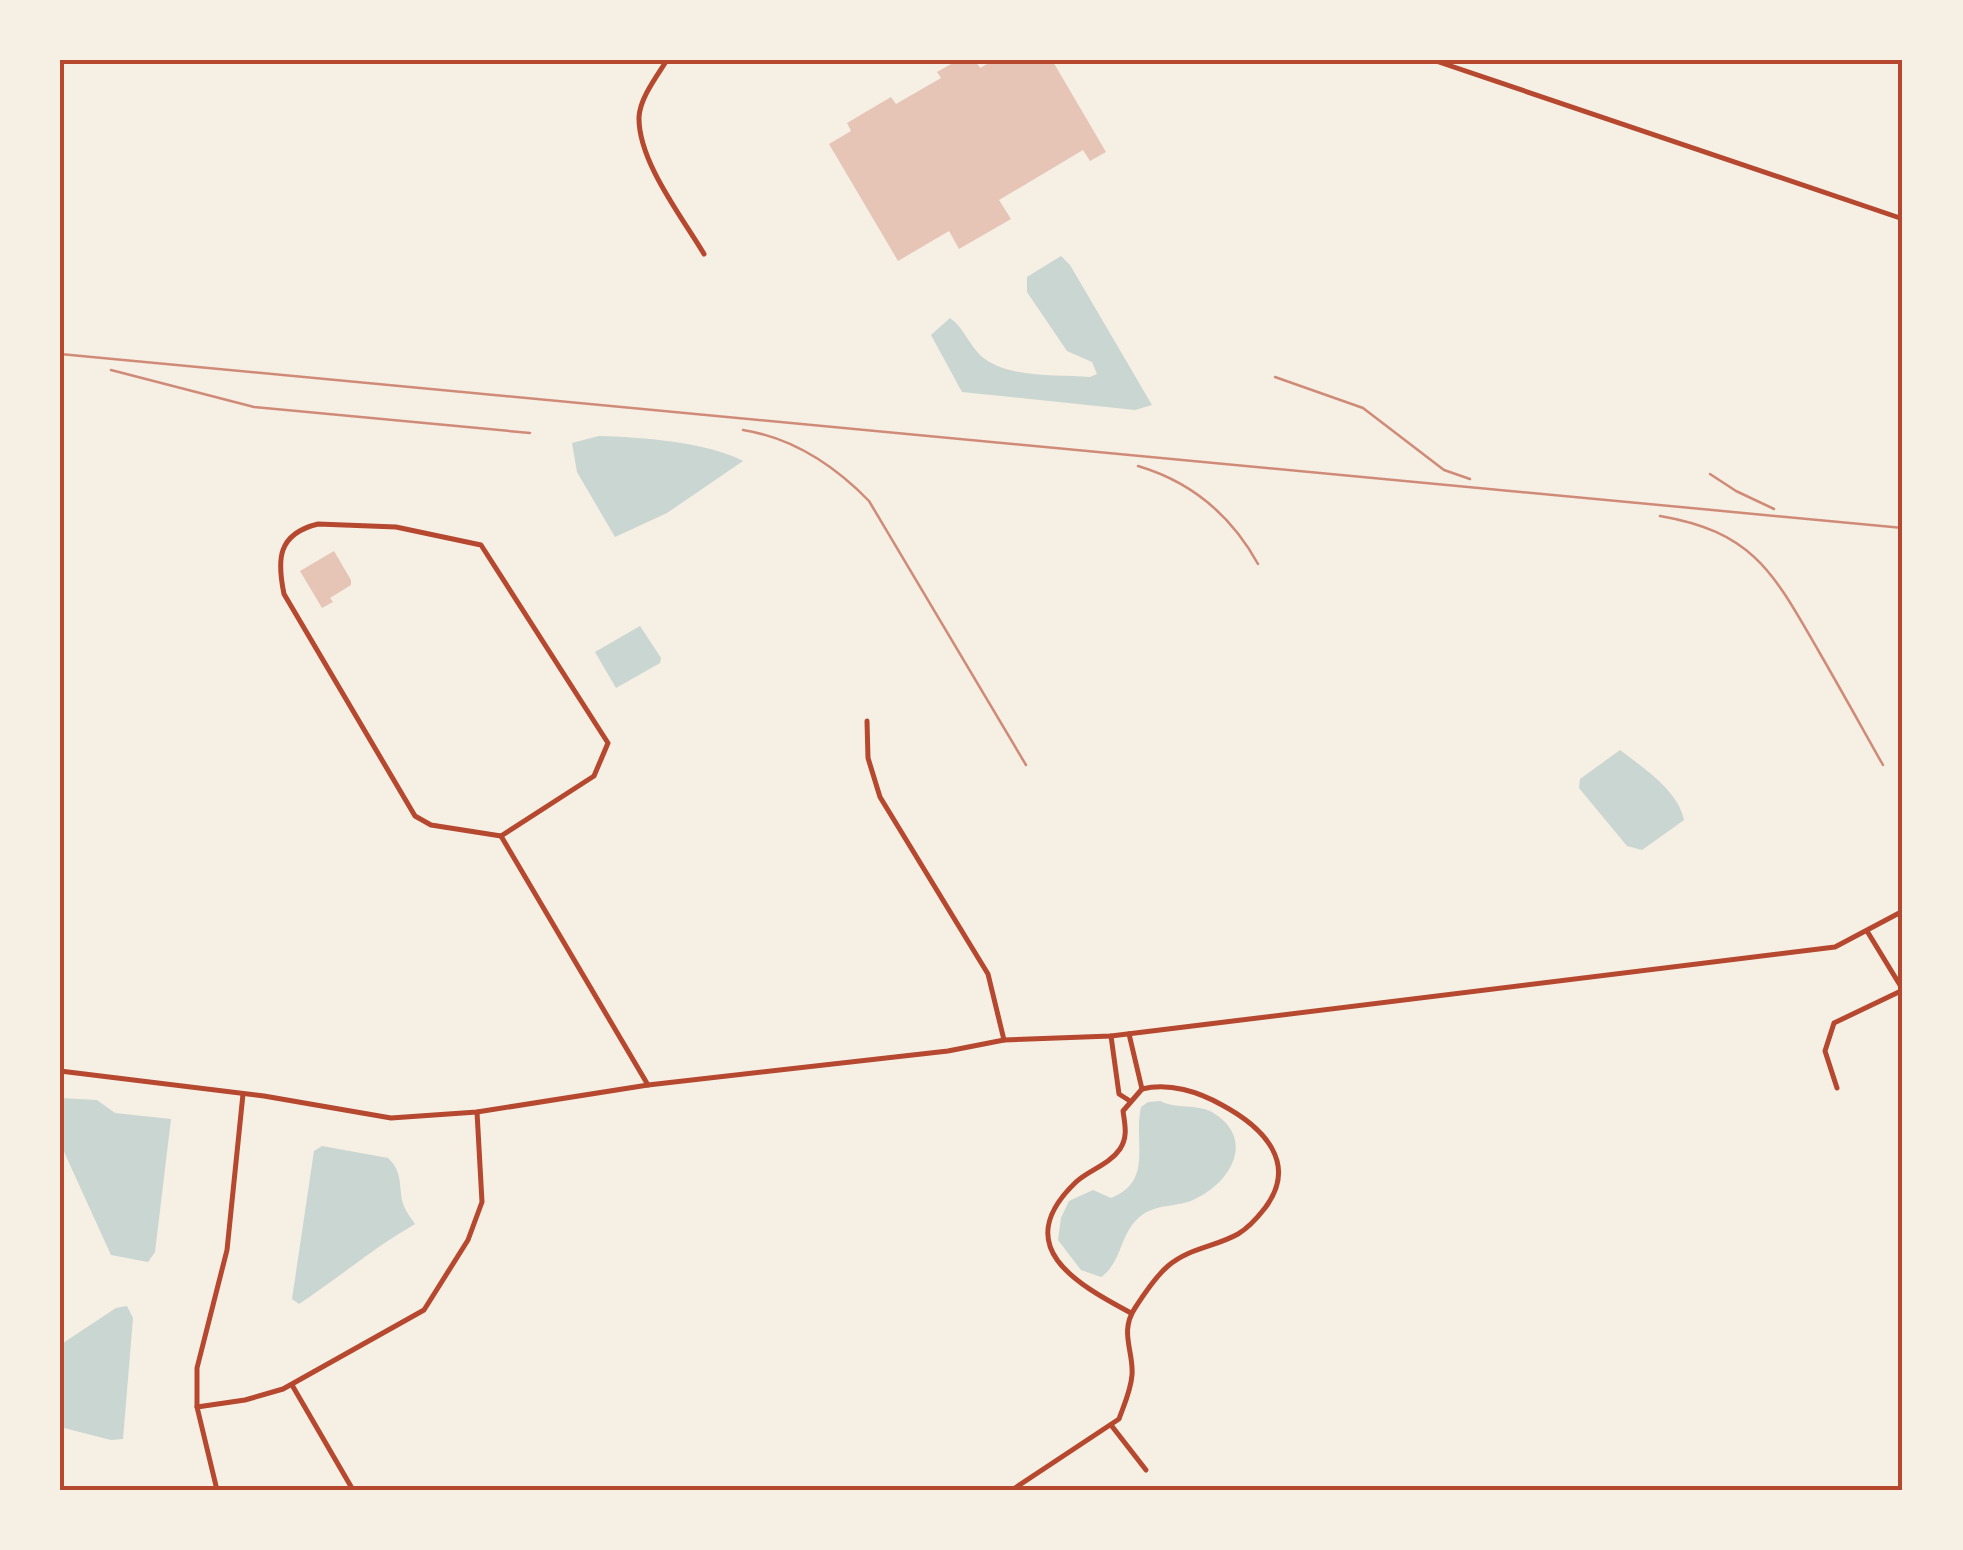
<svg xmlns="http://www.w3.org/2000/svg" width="1963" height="1550" font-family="Rubik,sans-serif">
  <rect width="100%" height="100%" fill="#f6efe4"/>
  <g fill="#c9d6d2">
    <path d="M1061 256 1070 265 1152 405 1135 410 962 392 931 335 950 318C964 328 969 345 981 356 1008 379 1056 374 1090 377L1097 374 1092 362 1067 351 1027 292V277Z"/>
    <path d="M599 436C640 437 707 442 743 461L667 513 615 537 577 472 572 443Z"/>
    <polygon points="640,626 661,658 660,663 616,688 595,652"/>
    <path d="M1620 750C1643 768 1678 790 1684 820L1642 850 1627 846 1579 788 1580 779Z"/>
    <polygon points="60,1098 97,1100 115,1113 171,1119 155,1252 148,1262 111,1255 60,1143"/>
    <path d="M1160 1101C1175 1109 1197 1104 1212 1112 1257 1139 1231 1183 1193 1200 1177 1207 1157 1204 1142 1215 1119 1232 1123 1262 1101 1277L1081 1270 1058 1240 1061 1218 1069 1201 1093 1190 1111 1198C1154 1181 1133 1143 1141 1107L1148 1102Z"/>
    <path d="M322 1146 388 1158C402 1171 399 1184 402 1200 404 1209 410 1217 415 1224 375 1247 338 1278 299 1304L292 1299 314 1151Z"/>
    <polygon points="127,1306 133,1318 123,1439 111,1440 60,1427 60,1345 116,1308"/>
  </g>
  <g fill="#e6c5b7">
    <polygon points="958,60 975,60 980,68 994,60 1052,60 1106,152 1090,161 1083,150 999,200 1011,219 959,249 949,231 898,261 829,144 851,131 847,123 891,97 896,104 941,78 937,72"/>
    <polygon points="334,551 351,580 351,585 330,598 333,602 322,608 300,571"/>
  </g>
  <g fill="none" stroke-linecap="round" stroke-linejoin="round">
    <g stroke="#b5482f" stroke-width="5">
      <path d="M667 60C657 76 640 98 639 117 638 161 682 217 704 254"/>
      <path d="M318 524 396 527 481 545 608 743 594 776 501 836 431 825 415 816 284 594C277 560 277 534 318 524Z"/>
      <polyline points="867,721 868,758 880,797 988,974 1004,1040"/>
      <polyline points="501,836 648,1085"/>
      <polyline points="1867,931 1903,990"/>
      <polyline points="1129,1034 1142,1089"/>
      <polyline points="1111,1036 1119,1094 1130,1101"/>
      <polyline points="1837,1088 1825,1051 1834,1023 1903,990"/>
      <path d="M1131 1313C1075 1283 1009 1246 1076 1182 1089 1170 1109 1165 1120 1149 1128 1137 1125 1125 1123 1111L1142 1089"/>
      <polyline points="292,1385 353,1490"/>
      <polyline points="197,1407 245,1400 283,1389 424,1310 468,1240 482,1202 477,1112"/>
      <polyline points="1111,1425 1146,1470"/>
      <polyline points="217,1490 197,1407 197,1368 227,1250 243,1094"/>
      <path d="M1012 1490 1119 1419C1124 1405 1131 1390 1132 1375 1134 1352 1119 1332 1135 1308 1144 1294 1155 1277 1168 1266 1189 1248 1215 1247 1238 1234 1248 1228 1258 1217 1265 1208 1299 1163 1263 1127 1222 1105 1199 1092 1169 1082 1142 1089"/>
    </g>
    <g stroke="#b5482f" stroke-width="5">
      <polyline points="1433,60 1903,219"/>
      <polyline points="60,1071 264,1096 391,1118 477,1112 648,1085 948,1051 1004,1040 1111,1036 1835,947 1903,911"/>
    </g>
    <g stroke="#cf8b77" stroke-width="2.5">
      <polyline points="60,354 1903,528"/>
      <polyline points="111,370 254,407 530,433"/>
      <polyline points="1275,377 1363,408 1444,470 1470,479"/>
      <path d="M743 430C793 438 834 465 869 501L1026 765"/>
      <path d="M1138 466C1192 482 1231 515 1258 564"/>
      <polyline points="1710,474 1736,491 1774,509"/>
      <path d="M1660 516C1754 532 1774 574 1818 650 1840 688 1861 726 1883 765"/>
    </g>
  </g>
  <rect width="1963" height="1550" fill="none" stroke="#f6efe4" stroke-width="125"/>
  <rect x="62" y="62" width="1838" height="1426" fill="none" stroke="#b5482f" stroke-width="4"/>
</svg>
